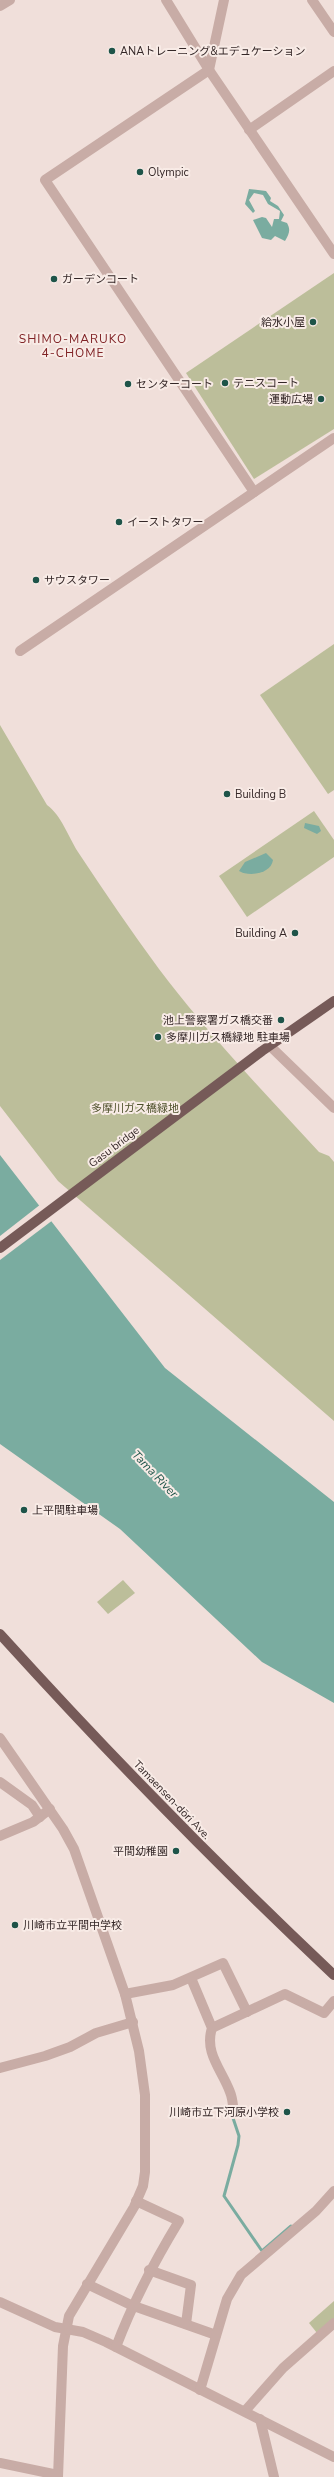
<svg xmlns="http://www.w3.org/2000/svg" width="334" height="2477" font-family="'Nunito Sans','Noto Sans JP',sans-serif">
  <rect width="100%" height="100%" fill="#f0dfda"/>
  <g fill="#bcbe9a">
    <polygon points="334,273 334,429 254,479 186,373"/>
    <polygon points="334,644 334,790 328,794 260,695"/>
    <path d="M0 725 47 805C61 815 68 836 78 852 104 891 131 931 159 969 208 1034 264 1092 319 1152L329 1156 334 1162V1421L58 1181 0 1106Z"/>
    <polygon points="314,811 334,840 334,857 247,917 219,876"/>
    <polygon points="123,1580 135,1593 108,1614 97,1602"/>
    <polygon points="334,2301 334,2319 317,2333 309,2323"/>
  </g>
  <g fill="#7aaca0">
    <path d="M249 189 266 191 271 198 270 201 278 206 284 215 281 221 287 223C291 230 289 234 285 241L275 236 271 240 262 238 253 220 262 217 266 218 272 227 274 219H279L280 211 268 204 263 195 254 193 249 200 255 211 253 213 245 204Z"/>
    <polygon points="305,823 319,826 321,831 317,834 304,828"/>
    <path d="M266 853 273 860C271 874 249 877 239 871L245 862Z"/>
    <polygon points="0,1155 165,1368 334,1502 334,1703 262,1662 120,1529 0,1444"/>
  </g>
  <polygon fill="#f0dfda" points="41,1204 53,1220 0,1260 0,1236"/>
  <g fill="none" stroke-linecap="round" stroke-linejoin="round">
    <polyline stroke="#7aaca0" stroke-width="3" points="233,2118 239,2136 238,2145 224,2196 262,2251 291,2226"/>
    <g stroke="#c8aca6" stroke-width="10">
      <polyline points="166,0 209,70 334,254"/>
      <polyline points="224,0 209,70 45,180 254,492"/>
      <polyline points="312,0 334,32"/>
      <polyline points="0,6 10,0"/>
      <polyline points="249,130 334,71"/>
      <polyline points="20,651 334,438"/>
      <polyline points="270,1046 334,1108"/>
      <polyline points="0,1738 63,1829 74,1849 125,1994 139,2051 145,2095 145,2172 143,2186 134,2207 69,2316 63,2346 58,2477"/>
      <polyline points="0,1782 32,1805 40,1817"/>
      <polyline points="0,1836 33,1822 50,1809"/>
      <path d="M191 1978 212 2028C204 2053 222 2070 230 2092 233 2099 233 2107 234 2114"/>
      <polyline points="125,1994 173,1985 223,1963 247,2012"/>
      <polyline points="212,2028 285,1994 324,2013 334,2001"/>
      <polyline points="0,2068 45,2056 70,2047 96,2033 133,2022"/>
      <polyline points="149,2270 191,2285 186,2324"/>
      <polyline points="87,2284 131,2305 216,2335"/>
      <polyline points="0,2302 55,2327 83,2332 106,2342 334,2457"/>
      <path d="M116 2347C133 2302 154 2262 179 2221L136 2201"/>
      <polyline points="200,2390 227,2299 241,2275 316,2211 334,2191"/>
      <polyline points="245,2411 283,2368 334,2323"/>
      <polyline points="260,2419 274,2477"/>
      <polyline points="0,2463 58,2475"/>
    </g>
    <g stroke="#765a58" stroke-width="10">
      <polyline points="0,1248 262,1051 334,1001"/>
      <path d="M0 1634C107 1752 218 1866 334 1975"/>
    </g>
  </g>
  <g fill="#1e5449" stroke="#f8ebe6" stroke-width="1.5">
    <circle cx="112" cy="51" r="4"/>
    <circle cx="140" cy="172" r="4"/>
    <circle cx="54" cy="279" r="4"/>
    <circle cx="313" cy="322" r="4"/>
    <circle cx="225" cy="383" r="4"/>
    <circle cx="128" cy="384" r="4"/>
    <circle cx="321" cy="399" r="4"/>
    <circle cx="119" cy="522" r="4"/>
    <circle cx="36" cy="580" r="4"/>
    <circle cx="227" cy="794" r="4"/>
    <circle cx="295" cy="933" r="4"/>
    <circle cx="281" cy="1020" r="4"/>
    <circle cx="158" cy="1037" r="4"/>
    <circle cx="24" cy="1510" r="4"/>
    <circle cx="176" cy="1851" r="4"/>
    <circle cx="15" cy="1925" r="4"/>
    <circle cx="287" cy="2112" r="4"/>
  </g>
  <g text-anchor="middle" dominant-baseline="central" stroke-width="4" stroke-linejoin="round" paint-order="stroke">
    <g font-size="11" fill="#342727" stroke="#f8ebe6" text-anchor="start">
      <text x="120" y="51">ANAトレーニング&amp;エデュケーション</text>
      <text x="148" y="172">Olympic</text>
      <text x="62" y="279">ガーデンコート</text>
      <text x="305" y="322" text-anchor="end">給水小屋</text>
      <text x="233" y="383">テニスコート</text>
      <text x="136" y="384">センターコート</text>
      <text x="313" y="399" text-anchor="end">運動広場</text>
      <text x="127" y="522">イーストタワー</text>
      <text x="44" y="580">サウスタワー</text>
      <text x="235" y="794">Building B</text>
      <text x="287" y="933" text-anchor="end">Building A</text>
      <text x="273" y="1020" text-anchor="end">池上警察署ガス橋交番</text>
      <text x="166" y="1037">多摩川ガス橋緑地 駐車場</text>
      <text x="32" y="1510">上平間駐車場</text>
      <text x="168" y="1851" text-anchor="end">平間幼稚園</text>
      <text x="23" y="1925">川崎市立平間中学校</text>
      <text x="279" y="2112" text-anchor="end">川崎市立下河原小学校</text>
    </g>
    <g font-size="11" fill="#4e512c" stroke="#f8ebe6">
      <text x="135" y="1108">多摩川ガス橋緑地</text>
    </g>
    <g font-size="11" fill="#342727" stroke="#f8ebe6">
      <text transform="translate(114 1147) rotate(-37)">Gasu bridge</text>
      <text transform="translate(172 1800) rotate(46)">Tamaensen-dōri Ave.</text>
    </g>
    <g font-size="12" letter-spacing="1" fill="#802326" stroke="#f8ebe6">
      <text x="73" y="339">SHIMO-MARUKO<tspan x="73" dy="14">4-CHOME</tspan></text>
    </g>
    <g font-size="12" font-style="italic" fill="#1e5449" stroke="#f8ebe6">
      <text transform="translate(155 1474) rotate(46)">Tama River</text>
    </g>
  </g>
</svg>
